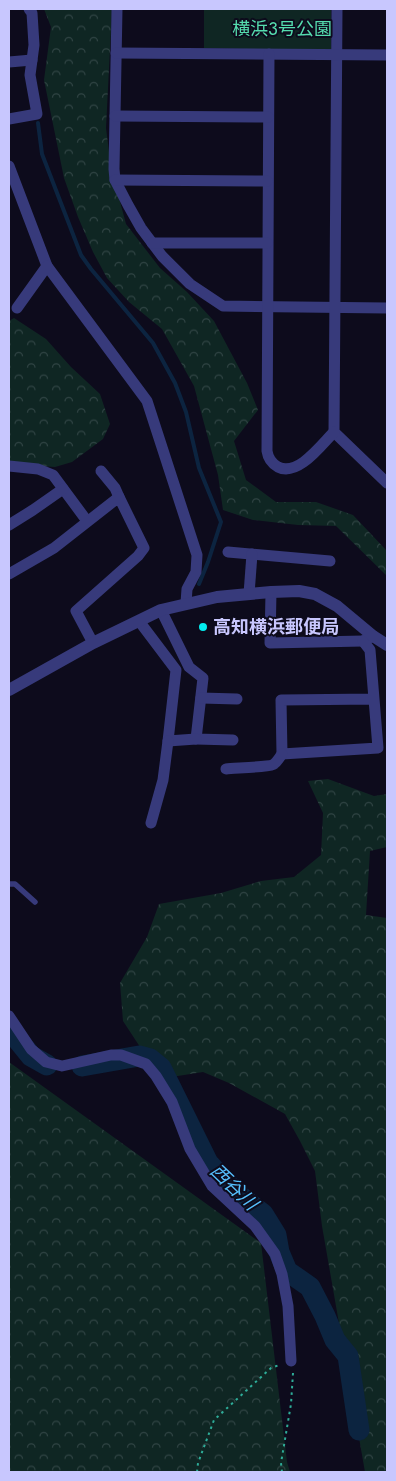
<svg xmlns="http://www.w3.org/2000/svg" width="396" height="1481" font-family="Jost,'Noto Sans JP',sans-serif">
  <defs>
    <pattern id="forest-crowns" width="20" height="18" patternUnits="userSpaceOnUse" patternTransform="scale(1.25)"><rect width="20" height="18" fill="#0f2623"/><path d="M2 6a3 3 0 1 1 6 0M12 15a3 3 0 1 1 6 0" fill="none" stroke="#304444"/></pattern>
  </defs>
  <rect width="100%" height="100%" fill="#0d0b1c"/>
  <polygon fill="#0f2623" points="204,9 331,9 331,51 204,48"/>
  <g fill="url(#forest-crowns)">
    <polygon points="44,9 112,9 106,128 111,168 126,224 160,268 187,292 214,321 247,383 258,410 234,441 246,480 276,502 316,502 353,515 387,551 387,576 336,526 298,525 253,520 223,510 218,475 194,386 162,329 129,302 107,278 93,252 78,217 64,178 44,80 51,27"/>
    <polygon points="14,318 46,339 71,367 100,394 110,424 103,439 72,462 55,467 9,464 9,321"/>
    <polygon points="328,779 374,796 387,794 387,847 370,851 366,915 387,918 387,1472 365,1472 322,1226 315,1171 300,1141 285,1114 229,1083 203,1072 165,1078 146,1056 123,1021 120,983 147,937 159,904 221,893 261,881 294,877 321,855 323,813 308,781"/>
    <polygon points="9,1062 261,1243 287,1462 290,1472 9,1472"/>
  </g>
  <g fill="none" stroke-linecap="round" stroke-linejoin="round">
    <polyline stroke="#0c2440" stroke-width="4" points="38,123 42,154 81,255 91,269 153,343 175,383 186,412 199,468 221,522 208,562 199,584"/>
    <g stroke="#0c2440" stroke-width="21">
      <polyline points="9,1029 31,1056 47,1065"/>
      <polyline points="82,1066 139,1056 150,1059 161,1068 208,1163 236,1193 263,1214 276,1235 279,1252 287,1271 310,1287 325,1316 335,1340 348,1356 359,1430"/>
    </g>
    <g stroke="#2eac98" stroke-width="2" stroke-dasharray="2.5 4" stroke-linecap="butt">
      <polyline points="197,1472 198,1463 214,1420 271,1368 279,1365"/>
      <polyline points="282,1472 281,1463 291,1404 293,1373"/>
    </g>
    <polyline stroke="#373a7b" stroke-width="5.5" points="9,884 15,884 35,902"/>
    <g stroke="#373a7b" stroke-width="11">
      <polyline points="117,9 114,169 115,180 128,205 141,228 162,256 190,284 223,306 387,308"/>
      <polyline points="337,9 334,432 387,483"/>
      <polyline points="116,53 387,55"/>
      <path d="M269 54 267 451C268 458 271 463 278 467 298 477 321 445 334 432"/>
      <polyline points="9,62 32,60"/>
      <polyline points="115,116 268,117"/>
      <polyline points="9,119 37,114 30,75 34,45 32,13 29,9"/>
      <polyline points="9,166 47,266 147,401 197,555 196,572 187,589 186,603"/>
      <polyline points="115,180 267,181"/>
      <polyline points="152,243 267,243"/>
      <polyline points="17,308 47,266"/>
      <polyline points="9,466 38,469 53,475 87,521"/>
      <polyline points="101,471 115,488 119,497"/>
      <polyline points="9,525 33,510 63,489"/>
      <polyline points="228,552 330,561"/>
      <polyline points="9,574 54,548 119,497 144,548 138,556 76,611 93,643"/>
      <polyline points="271,592 270,643 363,641"/>
      <polyline points="249,594 252,554"/>
      <polyline points="161,610 189,667 203,678 196,739 233,740"/>
      <polyline points="139,621 176,670 168,741 196,739"/>
      <polyline points="373,636 363,641 370,650 378,748 282,754 281,700 374,699"/>
      <polyline points="201,698 237,699"/>
      <path d="M226 769C234 768 271 767 274 764 277 762 280 757 282 754"/>
      <polyline points="151,823 163,780 168,741"/>
      <polyline points="9,1016 31,1049 46,1062 62,1066 111,1055 121,1055 146,1064 156,1076 172,1102 190,1149 212,1186 255,1226 275,1254 282,1274 288,1306 291,1361"/>
    </g>
    <polyline stroke="#373a7b" stroke-width="12" points="9,690 93,643 161,610 217,597 271,592 299,591 315,594 337,606 373,636 387,645"/>
  </g>
  <circle fill="#03edef" stroke="#0d0b1c" stroke-width="2" cx="203" cy="627" r="5"/>
  <g text-anchor="middle" dominant-baseline="central" stroke-width="4" stroke-linejoin="round" paint-order="stroke">
    <g font-size="18" fill="#55dcae" stroke="#0d0b1c">
      <text x="282" y="29">横浜3号公園</text>
    </g>
    <g font-size="18" font-weight="bold" fill="#c8c7fe" stroke="#0d0b1c" text-anchor="start">
      <text x="213" y="627">高知横浜郵便局</text>
    </g>
    <g font-size="19" font-style="italic" fill="#56bffd" stroke="#0d0b1c">
      <text transform="translate(234 1187) rotate(44)">西谷川</text>
    </g>
  </g>
  <rect width="396" height="1481" fill="none" stroke="#c8c7fe" stroke-width="20"/>
</svg>
